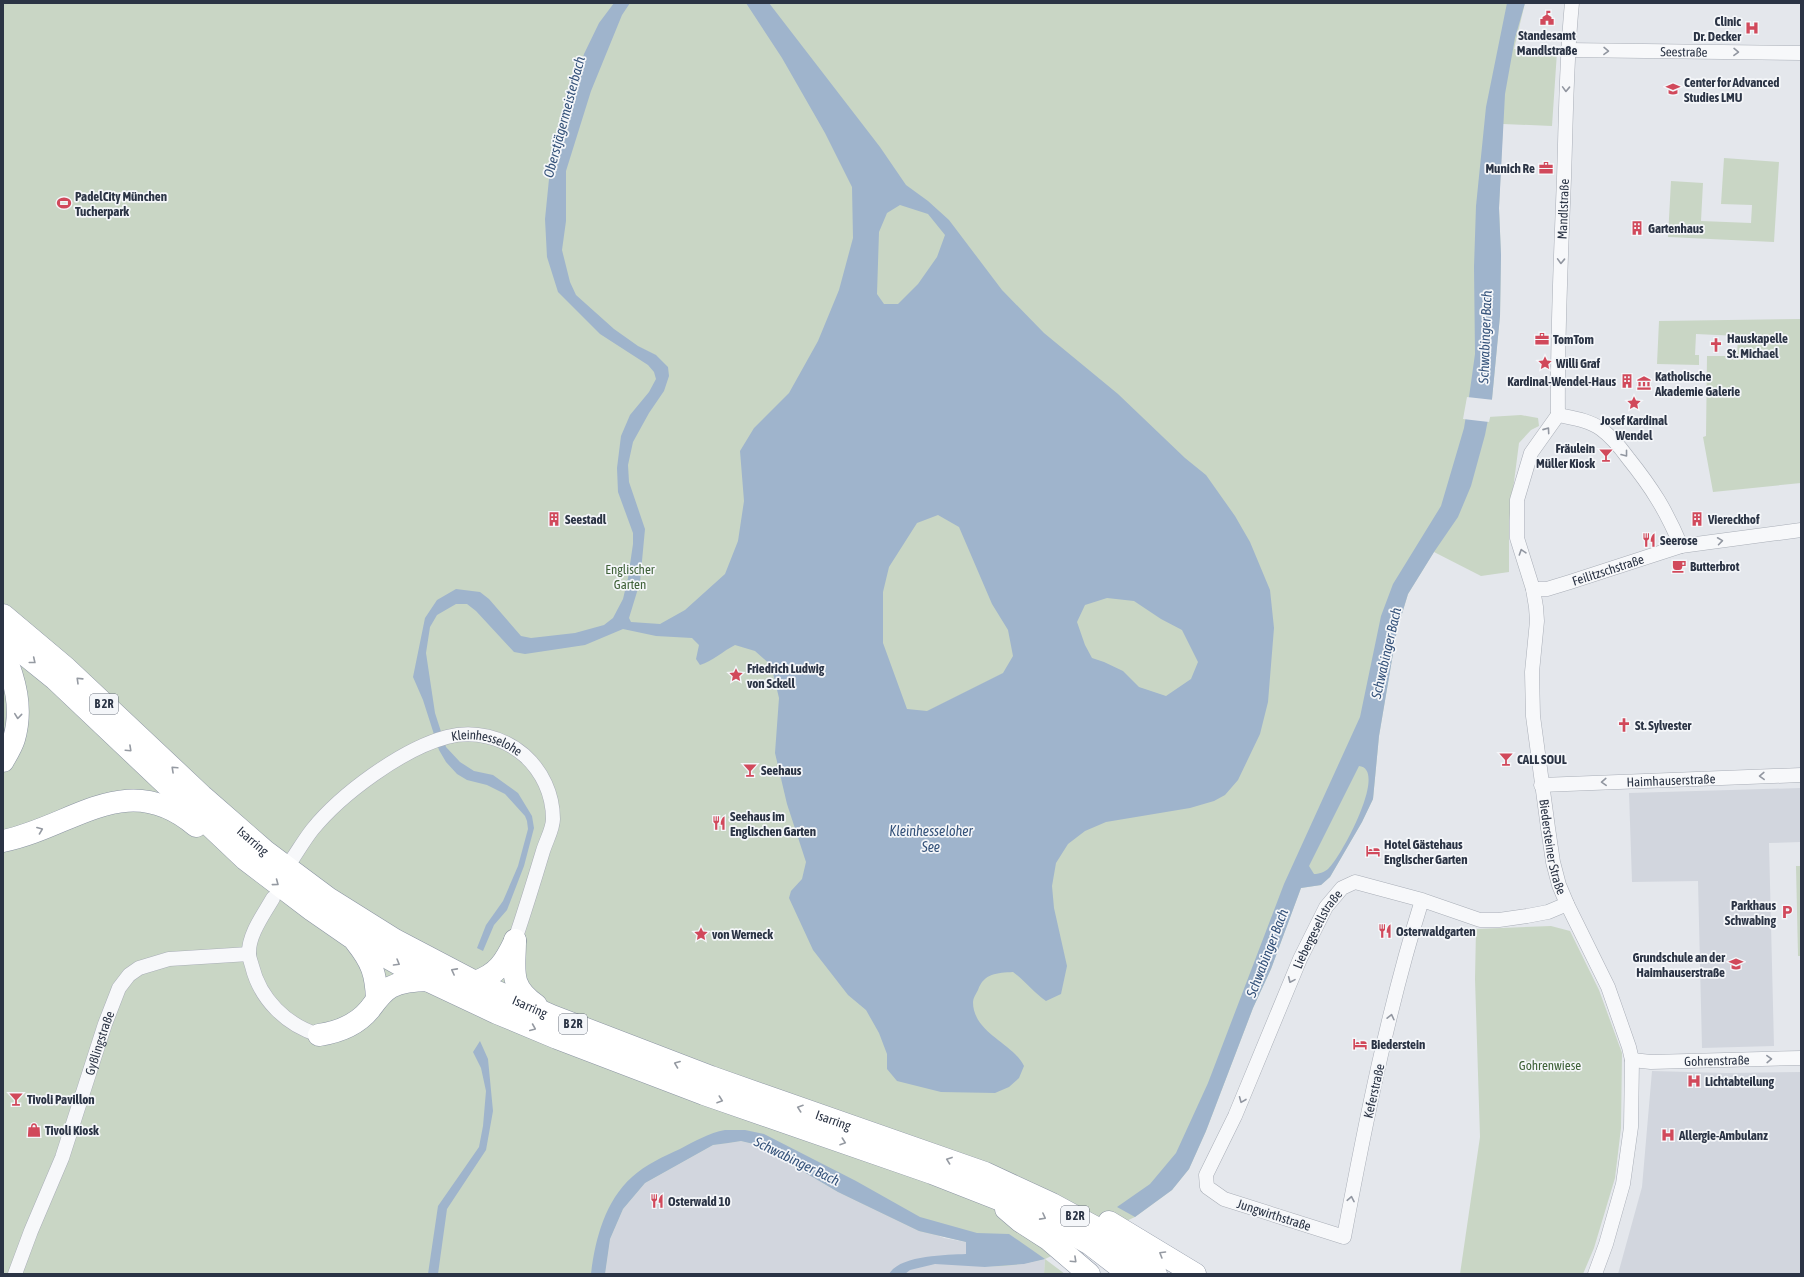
<svg xmlns="http://www.w3.org/2000/svg" width="1804" height="1277" font-family="'Asap Condensed',sans-serif">
  <rect width="100%" height="100%" fill="#e4e7ec"/>
  <g fill="#d2d6de">
    <polygon points="1800,788 1801,842 1769,843 1774,1046 1702,1048 1698,881 1632,882 1629,793"/>
    <polygon points="1652,1071 1726,1073 1801,1072 1801,1274 1618,1274 1642,1187"/>
    <polygon points="741,1141 758,1145 838,1192 875,1209 944,1238 966,1242 985,1267 1024,1264 1045,1259 1044,1274 605,1274 610,1239 623,1209 645,1183 713,1145"/>
  </g>
  <g fill="#c9d6c5">
    <path d="M3 3H1525L1514 49 1557 52 1552 126 1503 124 1499 208 1501 255 1500 316 1492 399 1488 417 1521 415 1538 418 1539 426 1531 430 1519 443 1509 521V572L1481 576 1434 552 1408 594 1397 630 1379 736 1373 799 1362 822 1330 877 1321 885 1301 888 1271 969 1253 1008 1206 1131 1189 1169 1172 1190 1135 1217 1045 1259 1065 1274H1044L1045 1259C1018 1266 993 1268 966 1265V1242L919 1231 838 1192 758 1145 741 1141 728 1143 713 1145 645 1183 623 1209 610 1239 605 1274H3Z"/>
    <polygon points="1724,158 1779,162 1774,242 1668,237 1671,181 1703,183 1701,221 1751,223 1752,205 1721,204"/>
    <polygon points="1801,319 1801,483 1713,492 1703,437 1706,436 1707,356 1737,356 1738,336 1696,334 1695,355 1699,355 1699,365 1657,364 1659,321"/>
    <polygon points="1796,866 1801,866 1801,956 1798,956"/>
    <polygon points="1551,926 1570,931 1599,990 1622,1053 1621,1128 1615,1178 1594,1248 1583,1274 1460,1274 1480,1137 1475,979 1476,929"/>
  </g>
  <g fill="#9fb4cc" fill-rule="evenodd">
    <path d="M614 3H630L622 15 591 91 566 171V221L562 250 570 282 576 295 614 329 638 346 656 355 668 367 669 376 664 391 649 413 633 442 628 465 629 482 645 529 640 582 629 618 631 622 660 624 685 610 725 574 738 541 744 501 740 451 754 428 789 393 818 341 839 290 853 238 852 187 825 133 782 58 746 3H769L880 147 906 185 928 201 949 220 1002 290 1044 333 1118 394 1185 458 1206 475 1235 516 1250 542 1270 590 1274 628 1268 702 1260 734 1238 780 1225 795 1214 801 1190 808 1106 822 1085 831 1068 844 1056 863 1052 886 1054 908 1067 966 1061 994 1046 1001C1034 993 1025 981 1013 972 997 973 984 973 978 990 976 994 973 998 973 1002 973 1033 1013 1043 1024 1066L1019 1078 1009 1087 995 1093 941 1092 897 1081 887 1069V1054L879 1033 866 1010 848 995 813 950 789 898 791 891 802 879 806 862 787 804 775 753 779 698 771 665 755 651 735 645C723 651 713 661 700 665L696 659 699 645 692 638 656 636 623 629 585 645 525 654 514 652 476 611 467 604H456L437 615 430 627 426 653 435 713 446 747 460 762 474 771 493 775 518 793 532 816 534 828 524 866 507 910 494 925 483 951 477 948 486 925 503 901 518 866 528 829 527 821 525 816 505 794 487 785 467 780 457 774 446 762 439 750 423 700 413 677 425 618 437 600 456 589 480 592 489 599 521 636 531 638 575 633 604 625 613 618 623 599 628 578 633 544V533L618 492 617 468 621 436 630 415 649 392 656 379 654 372 648 365 600 334 558 292 547 257 545 219 549 179 584 54 599 23ZM900 205 928 214 945 235 937 257 918 284 898 304H884L877 294 879 232 887 213ZM938 515 959 527 992 604 1008 630 1013 656 1003 673 927 711 907 709 883 643V592L889 567 917 523ZM1107 598 1134 601 1161 619 1182 630 1198 662 1191 679 1166 696 1139 687 1123 671 1104 662 1092 658 1085 645 1077 622 1085 605Z"/>
    <path d="M1507 3H1525L1515 38 1505 94 1499 208 1501 255 1500 316 1492 399 1485 435 1471 486 1458 517 1434 552 1408 594 1397 630 1379 736 1373 799 1362 822 1330 877 1321 885 1301 888 1271 969 1253 1008 1206 1131 1189 1169 1172 1190 1135 1217 1117 1207 1150 1184 1176 1153 1208 1083 1284 884 1360 717 1381 616 1393 584 1441 506 1464 428 1469 397 1475 354 1474 267 1476 206 1486 107ZM1359 766C1389 769 1340 859 1328 869 1325 872 1318 874 1314 874L1309 866Z"/>
    <polygon points="480,1041 488,1059 493,1111 486,1150 447,1209 438,1274 428,1274 438,1206 479,1147 483,1126 486,1091 481,1068 473,1052"/>
    <path d="M725 1130H745L764 1134 856 1181 920 1217 977 1233 1009 1234 1045 1259 1024 1264 985 1267 935 1264 910 1270 905 1274H889C900 1255 946 1255 966 1254V1242L919 1231 838 1192 758 1145 741 1141 728 1143 713 1145 645 1183 623 1209 610 1239 605 1274H591C595 1240 605 1201 632 1177 645 1165 664 1156 680 1149 695 1141 709 1133 725 1130Z"/>
  </g>
  <polygon fill="#e4e7ec" points="1467,397 1494,400 1489,422 1463,419"/>
  <g fill="none" stroke-linecap="round" stroke-linejoin="round">
    <defs>
      <g id="street">
        <path id="s1" d="M1567 50 1801 53"/>
        <path id="s2" d="M1558 415 1531 453 1517 500V538L1533 589 1536 607 1537 621 1532 672 1533 716 1548 828 1553 862 1559 885 1567 904 1608 987 1629 1047 1632 1060 1631 1127 1623 1184 1606 1244 1595 1274"/>
        <path id="s3" d="M1558 415C1557 336 1561 257 1564 178 1566 120 1566 62 1572 3"/>
        <path d="M1558 415C1572 418 1589 420 1601 429 1612 437 1620 447 1628 458 1652 488 1666 510 1681 546"/>
        <path id="s4" d="M1533 589H1547L1570 582 1681 546 1801 530"/>
        <path id="s5" d="M1541 785 1801 775"/>
        <path id="s6" d="M293 858C299 849 305 839 312 830 341 794 402 749 447 737 474 730 503 737 524 755 542 771 553 794 553 819 553 829 546 841 543 851 534 881 525 910 515 940"/>
        <path d="M273 898C264 914 248 935 249 954 249 958 251 962 252 966 260 999 286 1025 319 1035"/>
        <path id="s7" d="M1422 900C1388 1009 1365 1125 1344 1237L1224 1199 1207 1187 1206 1175 1235 1116 1300 959 1326 907 1342 888 1355 882 1422 900 1480 920H1499L1527 916 1548 912 1567 904"/>
        <path id="s8" d="M1632 1060 1651 1062 1801 1058"/>
        <path id="s9" d="M15 1274 31 1231 62 1158 105 1024 119 988 129 975 139 968 169 959 249 954"/>
      </g>
      <g id="highway">
        <path id="s10" d="M3 615 66 668 202 796 265 851 328 898 395 940 475 982 552 1016 711 1077 985 1173 1052 1204 1100 1230 1156 1274"/>
        <polyline points="3,637 55,679 245,859 312,910 351,937 427,980 497,1013 557,1038 704,1094 932,1173 1039,1215 1090,1244 1129,1274"/>
        <path d="M3 651C15 680 23 708 14 739 12 746 7 754 3 761"/>
        <path d="M3 841C73 827 127 767 196 826"/>
        <path d="M515 940C515 970 508 986 536 1005"/>
        <path d="M356 942C372 962 376 974 377 999"/>
        <path d="M475 982C498 974 505 962 515 941"/>
        <path d="M319 1035C339 1032 357 1025 370 1009 376 1001 382 992 391 987 403 981 414 981 427 980"/>
        <polyline points="1006,1209 1020,1221 1048,1239 1089,1274"/>
        <polyline points="1109,1222 1195,1274"/>
      </g>
    </defs>
    <use href="#street" stroke="#a9aeb7" stroke-width="15"/>
    <use href="#highway" stroke="#8b94a3" stroke-width="23"/>
    <use href="#street" stroke="#f7f8fa" stroke-width="14"/>
    <use href="#highway" stroke="#fff" stroke-width="22"/>
  </g>
  <defs><path id="oneway-chevron" d="M-2-3.5L2.5 0L-2 3.5" fill="none" stroke-width="1.6" stroke-linecap="round" stroke-linejoin="round"/></defs>
  <g stroke="#9196a0">
    <use href="#oneway-chevron" transform="translate(1606 51) rotate(1)"/>
    <use href="#oneway-chevron" transform="translate(1736 52) rotate(1)"/>
    <use href="#oneway-chevron" transform="translate(1566 89) rotate(92)"/>
    <use href="#oneway-chevron" transform="translate(1561 261) rotate(92)"/>
    <use href="#oneway-chevron" transform="translate(1547 430) rotate(-55)"/>
    <use href="#oneway-chevron" transform="translate(1625 454) rotate(52)"/>
    <use href="#oneway-chevron" transform="translate(1720 541) rotate(-8)"/>
    <use href="#oneway-chevron" transform="translate(1522 552) rotate(-108)"/>
    <use href="#oneway-chevron" transform="translate(1762 776) rotate(178)"/>
    <use href="#oneway-chevron" transform="translate(1604 782) rotate(177)"/>
    <use href="#oneway-chevron" transform="translate(1291 980) rotate(114)"/>
    <use href="#oneway-chevron" transform="translate(1391 1017) rotate(-77)"/>
    <use href="#oneway-chevron" transform="translate(1769 1059) rotate(-2)"/>
    <use href="#oneway-chevron" transform="translate(1242 1100) rotate(112)"/>
    <use href="#oneway-chevron" transform="translate(1351 1199) rotate(-79)"/>
  </g>
  <g stroke="#959aa2">
    <use href="#oneway-chevron" transform="translate(33 661) rotate(39)"/>
    <use href="#oneway-chevron" transform="translate(79 680) rotate(-136)"/>
    <use href="#oneway-chevron" transform="translate(18 716) rotate(96)"/>
    <use href="#oneway-chevron" transform="translate(129 749) rotate(43)"/>
    <use href="#oneway-chevron" transform="translate(174 769) rotate(-137)"/>
    <use href="#oneway-chevron" transform="translate(40 830) rotate(-21)"/>
    <use href="#oneway-chevron" transform="translate(276 883) rotate(37)"/>
    <use href="#oneway-chevron" transform="translate(397 963) rotate(30)"/>
    <use href="#oneway-chevron" transform="translate(454 971) rotate(-152)"/>
    <use href="#oneway-chevron" transform="translate(533 1028) rotate(23)"/>
    <use href="#oneway-chevron" transform="translate(677 1064) rotate(-159)"/>
    <use href="#oneway-chevron" transform="translate(720 1100) rotate(19)"/>
    <use href="#oneway-chevron" transform="translate(800 1108) rotate(-161)"/>
    <use href="#oneway-chevron" transform="translate(843 1142) rotate(19)"/>
    <use href="#oneway-chevron" transform="translate(949 1160) rotate(-160)"/>
    <use href="#oneway-chevron" transform="translate(1043 1217) rotate(28)"/>
    <use href="#oneway-chevron" transform="translate(1162 1254) rotate(-149)"/>
    <use href="#oneway-chevron" transform="translate(1074 1260) rotate(43)"/>
  </g>
  <defs>
    <symbol id="civic-bare" viewBox="-9 -9 18 18"><path d="M-.6-6.5H3V-4.5H.6V-3L4-1V1h2V6H-6V1h2V-1L-.6-3ZM-1.2 2.5V6h2.4V2.5Z" fill="#d1495b" stroke="#f4f6f9" stroke-width="2.5" paint-order="stroke"/></symbol>
    <symbol id="hospital-bare" viewBox="-9 -9 18 18"><path d="M-5-5h3v3.5h4V-5h3V5h-3V1.5h-4V5h-3Z" fill="#d1495b" stroke="#f4f6f9" stroke-width="2.5" paint-order="stroke"/></symbol>
    <symbol id="university-bare" viewBox="-9 -9 18 18"><path d="M0-5L7-2L0 1L-7-2ZM-4 1L0 2.5L4 1V4Q0 6-4 4Z" fill="#d1495b" stroke="#f4f6f9" stroke-width="2.5" paint-order="stroke"/></symbol>
    <symbol id="office-bare" viewBox="-9 -9 18 18"><path d="M-6-3h4V-5.5h4V-3h4V5H-6ZM-1-4.5V-3h2v-1.5ZM-6 0V1H6V0Z" fill="#d1495b" stroke="#f4f6f9" stroke-width="2.5" paint-order="stroke"/></symbol>
    <symbol id="stadium-bare" viewBox="-9 -9 18 18"><path d="M0-5a6.5 5 0 1 0 0 10a6.5 5 0 1 0 0-10ZM-3.5-1.8h7v3.6h-7Z" fill="#d1495b" stroke="#f4f6f9" stroke-width="2.5" paint-order="stroke"/></symbol>
    <symbol id="building-bare" viewBox="-9 -9 18 18"><path d="M-4-6H4V6H1V3H-1V6H-4ZM-2.5-4.3h1.7v1.8h-1.7ZM.8-4.3h1.7v1.8H.8ZM-2.5-1h1.7V.8h-1.7ZM.8-1h1.7V.8H.8Z" fill="#d1495b" stroke="#f4f6f9" stroke-width="2.5" paint-order="stroke"/></symbol>
    <symbol id="church-bare" viewBox="-9 -9 18 18"><path d="M-1.2-6h2.4v3.5h3.3v2.4h-3.3V6h-2.4V-.1h-3.3v-2.4h3.3Z" fill="#d1495b" stroke="#f4f6f9" stroke-width="2.5" paint-order="stroke"/></symbol>
    <symbol id="sight-bare" viewBox="-9 -9 18 18"><path d="M0-6L1.8-2.2L6-1.7L2.9 1.2L3.7 5.4L0 3.3L-3.7 5.4L-2.9 1.2L-6-1.7L-1.8-2.2Z" fill="#d1495b" stroke="#f4f6f9" stroke-width="2.5" paint-order="stroke"/></symbol>
    <symbol id="museum-bare" viewBox="-9 -9 18 18"><path d="M0-6L6-3V-2H-6V-3ZM-5-1h2V3h-2ZM-1-1h2V3h-2ZM3-1h2V3H3ZM-6 4H6V6H-6Z" fill="#d1495b" stroke="#f4f6f9" stroke-width="2.5" paint-order="stroke"/></symbol>
    <symbol id="bar-bare" viewBox="-9 -9 18 18"><path d="M-6-5H6L.8 .8V4.5H3.5V6h-7V4.5H-.8V.8Z" fill="#d1495b" stroke="#f4f6f9" stroke-width="2.5" paint-order="stroke"/></symbol>
    <symbol id="restaurant-bare" viewBox="-9 -9 18 18"><path d="M-5-6h1v4h1v-4h1v4h1v-4h1v5L-1.5 .5V6h-2V.5L-5-1ZM5-6V6H3V1.5H1.5Q1.5-4 5-6Z" fill="#d1495b" stroke="#f4f6f9" stroke-width="2.5" paint-order="stroke"/></symbol>
    <symbol id="cafe-bare" viewBox="-9 -9 18 18"><path d="M-5.5-4.5H6V0H3Q3 3.5 0 3.5H-2.5Q-5.5 3.5-5.5 0ZM3-3.2v2h1.7v-2ZM-6 4.5H4V6H-6Z" fill="#d1495b" stroke="#f4f6f9" stroke-width="2.5" paint-order="stroke"/></symbol>
    <symbol id="hotel-bare" viewBox="-9 -9 18 18"><path d="M-6-4.5h1.5V1H6V5H4.5V3h-9V5H-6ZM-4 0a1.8 1.8 0 1 1 3.6 0ZM.5 0V-2.5h3Q6-2.5 6 0Z" fill="#d1495b" stroke="#f4f6f9" stroke-width="2.5" paint-order="stroke"/></symbol>
    <symbol id="parking-bare" viewBox="-9 -9 18 18"><path d="M-3.5-5.5H1a3.5 3.5 0 0 1 0 7H-1V5.5H-3.5ZM-1-3.4V-.6H.8a1.4 1.4 0 0 0 0-2.8Z" fill="#d1495b" stroke="#f4f6f9" stroke-width="2.5" paint-order="stroke"/></symbol>
    <symbol id="school-bare" viewBox="-9 -9 18 18"><path d="M0-5L7-2L0 1L-7-2ZM-4 1L0 2.5L4 1V4Q0 6-4 4Z" fill="#d1495b" stroke="#f4f6f9" stroke-width="2.5" paint-order="stroke"/></symbol>
    <symbol id="shop-bare" viewBox="-9 -9 18 18"><path d="M-5-2.5h2.3a2.7 3.5 0 0 1 5.4 0H5L5.5 6h-11ZM-1.5-2.5h3a1.5 2.3 0 0 0-3 0Z" fill="#d1495b" stroke="#f4f6f9" stroke-width="2.5" paint-order="stroke"/></symbol>
  </defs>
  <g fill-rule="evenodd">
    <use href="#civic-bare" x="1537" y="8" width="20" height="20"/>
    <use href="#hospital-bare" x="1742" y="18" width="20" height="20"/>
    <use href="#university-bare" x="1663" y="79" width="20" height="20"/>
    <use href="#office-bare" x="1536" y="158" width="20" height="20"/>
    <use href="#stadium-bare" x="54" y="193" width="20" height="20"/>
    <use href="#building-bare" x="1627" y="218" width="20" height="20"/>
    <use href="#office-bare" x="1532" y="329" width="20" height="20"/>
    <use href="#church-bare" x="1706" y="335" width="20" height="20"/>
    <use href="#sight-bare" x="1535" y="353" width="20" height="20"/>
    <use href="#building-bare" x="1617" y="371" width="20" height="20"/>
    <use href="#museum-bare" x="1634" y="373" width="20" height="20"/>
    <use href="#sight-bare" x="1624" y="393" width="20" height="20"/>
    <use href="#bar-bare" x="1596" y="445" width="20" height="20"/>
    <use href="#building-bare" x="544" y="509" width="20" height="20"/>
    <use href="#building-bare" x="1687" y="509" width="20" height="20"/>
    <use href="#restaurant-bare" x="1639" y="530" width="20" height="20"/>
    <use href="#cafe-bare" x="1669" y="556" width="20" height="20"/>
    <use href="#sight-bare" x="726" y="665" width="20" height="20"/>
    <use href="#church-bare" x="1614" y="715" width="20" height="20"/>
    <use href="#bar-bare" x="1496" y="749" width="20" height="20"/>
    <use href="#bar-bare" x="740" y="760" width="20" height="20"/>
    <use href="#restaurant-bare" x="709" y="813" width="20" height="20"/>
    <use href="#hotel-bare" x="1363" y="841" width="20" height="20"/>
    <use href="#parking-bare" x="1777" y="902" width="20" height="20"/>
    <use href="#restaurant-bare" x="1375" y="921" width="20" height="20"/>
    <use href="#sight-bare" x="691" y="924" width="20" height="20"/>
    <use href="#school-bare" x="1726" y="954" width="20" height="20"/>
    <use href="#hotel-bare" x="1350" y="1034" width="20" height="20"/>
    <use href="#hospital-bare" x="1684" y="1071" width="20" height="20"/>
    <use href="#bar-bare" x="6" y="1089" width="20" height="20"/>
    <use href="#shop-bare" x="24" y="1120" width="20" height="20"/>
    <use href="#hospital-bare" x="1658" y="1125" width="20" height="20"/>
    <use href="#restaurant-bare" x="647" y="1191" width="20" height="20"/>
  </g>
  <g text-anchor="middle" dominant-baseline="central" stroke-width="3.5" stroke-linejoin="round" paint-order="stroke">
    <g fill="#f4f6f9" stroke="#676e7b" stroke-width="1">
      <rect x="90" y="694" width="28" height="20" rx="3"/>
      <rect x="559" y="1014" width="28" height="20" rx="3"/>
      <rect x="1061" y="1206" width="28" height="20" rx="3"/>
    </g>
    <g font-size="12" font-weight="bold" fill="#2b3445">
      <text x="104" y="704">B 2R</text>
      <text x="573" y="1024">B 2R</text>
      <text x="1075" y="1216">B 2R</text>
    </g>
    <g font-size="13" font-weight="bold" fill="#2b3445" stroke="#f4f6f9" text-anchor="start">
      <text x="1741" y="21" text-anchor="end">Clinic<tspan x="1741" dy="15">Dr. Decker</tspan></text>
      <text x="1547" y="35" text-anchor="middle">Standesamt<tspan x="1547" dy="15">Mandlstraße</tspan></text>
      <text x="1684" y="82">Center for Advanced<tspan x="1684" dy="15">Studies LMU</tspan></text>
      <text x="1535" y="168" text-anchor="end">Munich Re</text>
      <text x="75" y="196">PadelCity München<tspan x="75" dy="15">Tucherpark</tspan></text>
      <text x="1648" y="228">Gartenhaus</text>
      <text x="1727" y="338">Hauskapelle<tspan x="1727" dy="15">St. Michael</tspan></text>
      <text x="1553" y="339">TomTom</text>
      <text x="1556" y="363">Willi Graf</text>
      <text x="1655" y="376">Katholische<tspan x="1655" dy="15">Akademie Galerie</tspan></text>
      <text x="1616" y="381" text-anchor="end">Kardinal-Wendel-Haus</text>
      <text x="1634" y="420" text-anchor="middle">Josef Kardinal<tspan x="1634" dy="15">Wendel</tspan></text>
      <text x="1595" y="448" text-anchor="end">Fräulein<tspan x="1595" dy="15">Müller Kiosk</tspan></text>
      <text x="565" y="519">Seestadl</text>
      <text x="1708" y="519">Viereckhof</text>
      <text x="1660" y="540">Seerose</text>
      <text x="1690" y="566">Butterbrot</text>
      <text x="747" y="668">Friedrich Ludwig<tspan x="747" dy="15">von Sckell</tspan></text>
      <text x="1635" y="725">St. Sylvester</text>
      <text x="1517" y="759">CALL SOUL</text>
      <text x="761" y="770">Seehaus</text>
      <text x="730" y="816">Seehaus im<tspan x="730" dy="15">Englischen Garten</tspan></text>
      <text x="1384" y="844">Hotel Gästehaus<tspan x="1384" dy="15">Englischer Garten</tspan></text>
      <text x="1776" y="905" text-anchor="end">Parkhaus<tspan x="1776" dy="15">Schwabing</tspan></text>
      <text x="1396" y="931">Osterwaldgarten</text>
      <text x="712" y="934">von Werneck</text>
      <text x="1725" y="957" text-anchor="end">Grundschule an der<tspan x="1725" dy="15">Haimhauserstraße</tspan></text>
      <text x="1371" y="1044">Biederstein</text>
      <text x="1705" y="1081">Lichtabteilung</text>
      <text x="27" y="1099">Tivoli Pavillon</text>
      <text x="45" y="1130">Tivoli Kiosk</text>
      <text x="1679" y="1135">Allergie-Ambulanz</text>
      <text x="668" y="1201">Osterwald 10</text>
    </g>
    <g font-size="13" fill="#2b3445" stroke="#f4f6f9">
      <text stroke="none"><textPath href="#s1" startOffset="117">Seestraße</textPath></text>
      <text stroke="none"><textPath href="#s3" startOffset="206">Mandlstraße</textPath></text>
      <text stroke="none"><textPath href="#s4" startOffset="78">Feilitzschstraße</textPath></text>
      <text stroke="none"><textPath href="#s6" startOffset="241">Kleinhesselohe</textPath></text>
      <text stroke="none"><textPath href="#s5" startOffset="130">Haimhauserstraße</textPath></text>
      <text stroke="none"><textPath href="#s10" startOffset="337">Isarring</textPath></text>
      <text stroke="none"><textPath href="#s2" startOffset="447">Biedersteiner Straße</textPath></text>
      <text stroke="none"><textPath href="#s7" startOffset="775">Liebergesellstraße</textPath></text>
      <text stroke="none"><textPath href="#s10" startOffset="661">Isarring</textPath></text>
      <text stroke="none"><textPath href="#s9" startOffset="246">Gyßlingstraße</textPath></text>
      <text stroke="none"><textPath href="#s8" startOffset="85">Gohrenstraße</textPath></text>
      <text transform="translate(1374 1091) rotate(-77)">Keferstraße</text>
      <text stroke="none"><textPath href="#s10" startOffset="985">Isarring</textPath></text>
      <text transform="translate(1274 1215) rotate(18)">Jungwirthstraße</text>
    </g>
    <g font-size="13" fill="#3f6138" stroke="#f4f6f9">
      <text x="630" y="569">Englischer<tspan x="630" dy="15">Garten</tspan></text>
      <text x="1550" y="1065">Gohrenwiese</text>
    </g>
    <g font-size="14" font-style="italic" fill="#34527a" stroke="#f4f6f9">
      <text transform="translate(564 117) rotate(-75)">Oberstjägermeisterbach</text>
      <text transform="translate(1485 337) rotate(-88)">Schwabinger Bach</text>
      <text transform="translate(1386 653) rotate(-77)">Schwabinger Bach</text>
      <text x="931" y="831">Kleinhesseloher<tspan x="931" dy="16">See</tspan></text>
      <text transform="translate(1267 953) rotate(-69)">Schwabinger Bach</text>
      <text transform="translate(797 1161) rotate(26)">Schwabinger Bach</text>
    </g>
  </g>
  <rect width="1804" height="1277" fill="none" stroke="#2b3445" stroke-width="8"/>
</svg>
